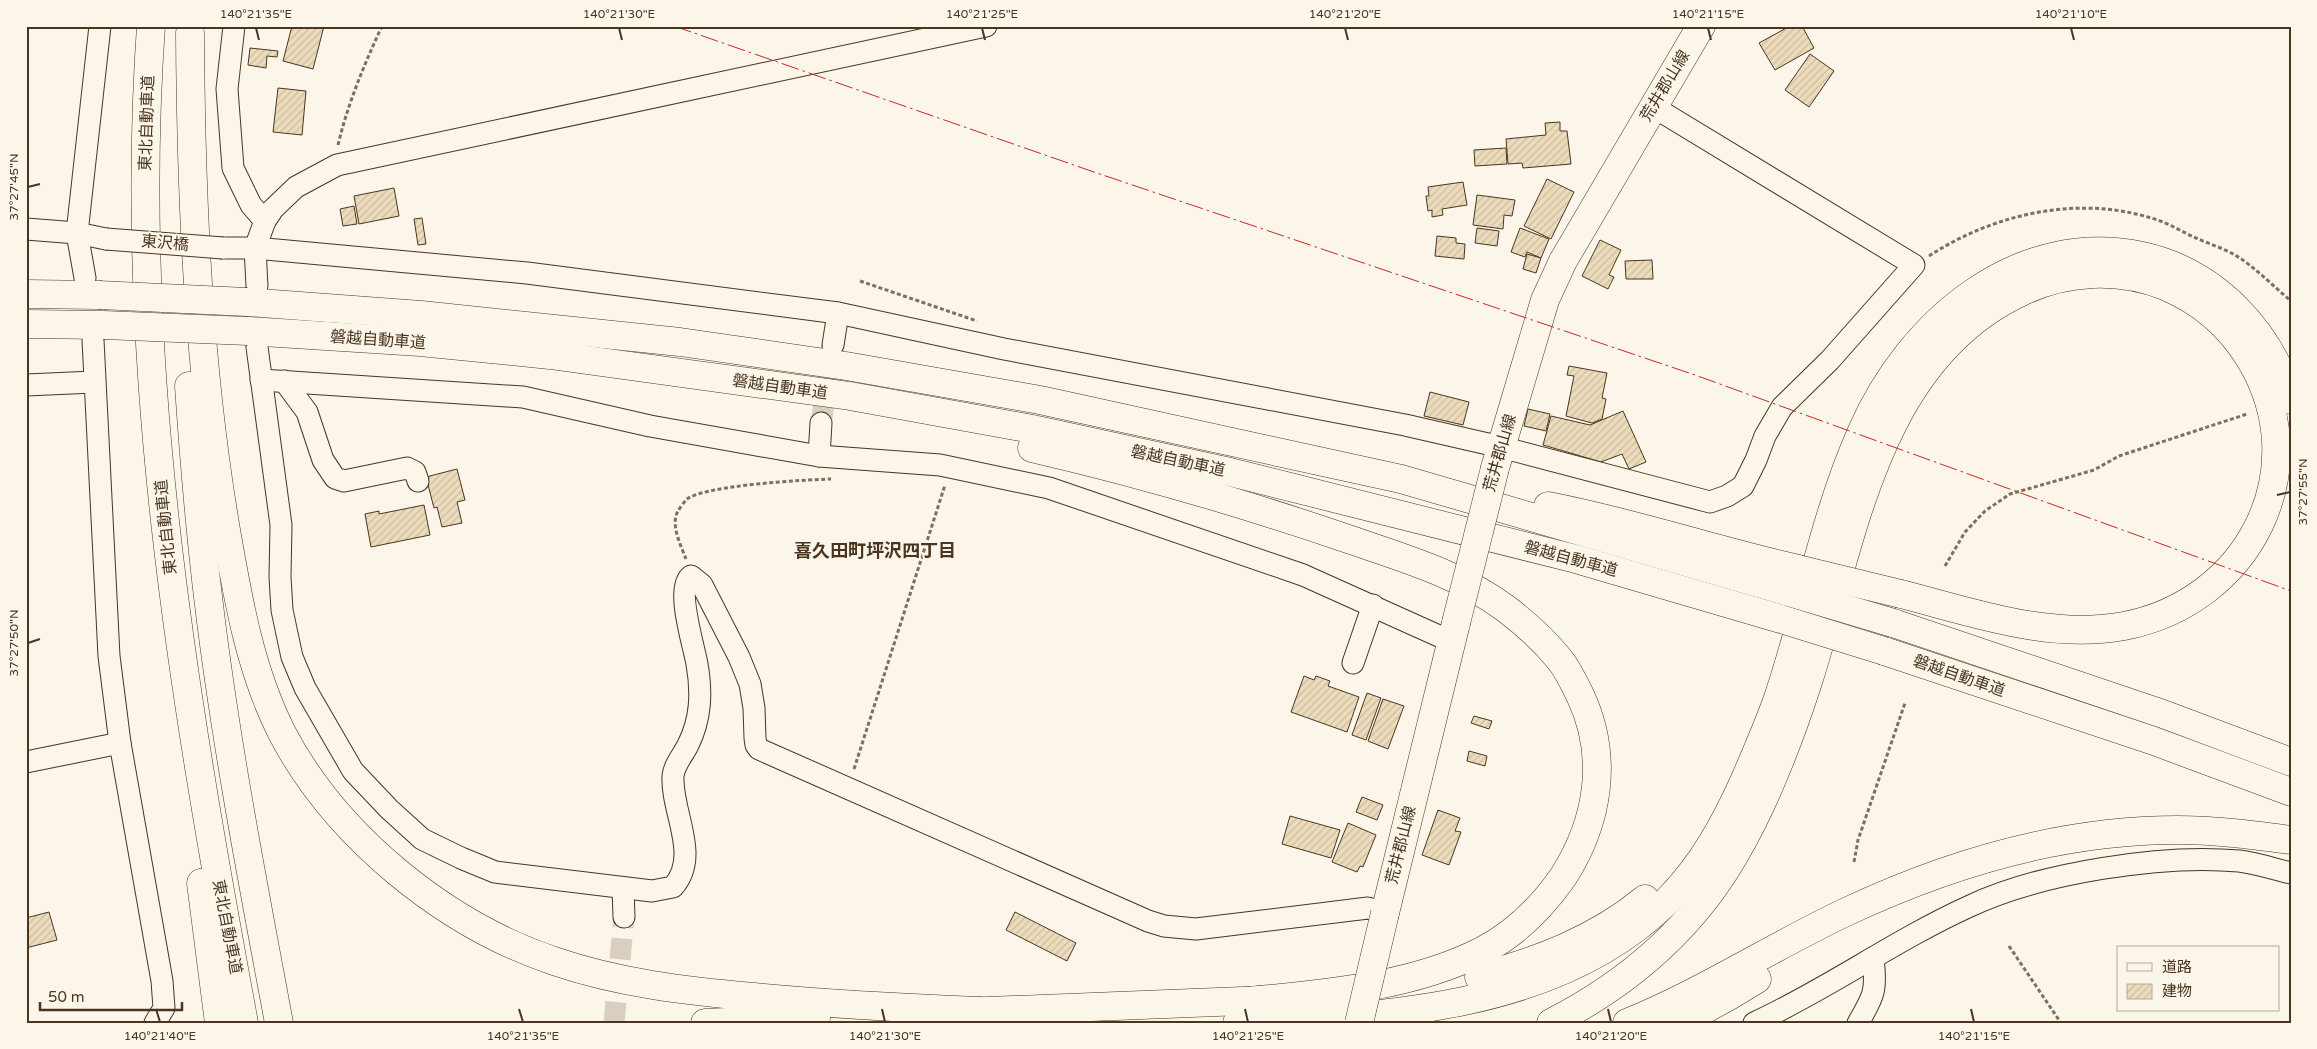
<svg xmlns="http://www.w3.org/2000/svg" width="2317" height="1049" font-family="'Varela Round','Noto Sans JP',sans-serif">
  <defs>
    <pattern id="building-hatch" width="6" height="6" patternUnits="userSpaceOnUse" patternTransform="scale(1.25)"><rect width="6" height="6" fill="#ecdcbc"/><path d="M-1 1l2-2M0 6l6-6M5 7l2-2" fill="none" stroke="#ccbda1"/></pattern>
  </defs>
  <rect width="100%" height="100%" fill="#fbf6e9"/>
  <g fill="url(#building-hatch)" stroke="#4a3520">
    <polygon points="292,26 324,26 313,69 283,61"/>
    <polygon points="1790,26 1802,26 1814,48 1775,70 1759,43"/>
    <polygon points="250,48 278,51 277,57 267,56 266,68 248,65"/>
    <polygon points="1810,54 1834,71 1809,107 1785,90"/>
    <polygon points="278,88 306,91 302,135 273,132"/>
    <polygon points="1560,122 1560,131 1567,131 1571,164 1523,168 1522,163 1508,164 1506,139 1546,135 1545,123"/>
    <polygon points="1506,148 1507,164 1475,166 1474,150"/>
    <polygon points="1547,179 1574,192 1551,239 1524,226"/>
    <polygon points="1463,182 1467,205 1442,209 1443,215 1432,217 1432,210 1428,211 1426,196 1429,196 1428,187"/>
    <polygon points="394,188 399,216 359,224 354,196"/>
    <polygon points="1477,195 1515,200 1512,216 1504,215 1503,229 1473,225"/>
    <polygon points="354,206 357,224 343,226 340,209"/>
    <polygon points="422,218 426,244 418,245 414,219"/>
    <polygon points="1477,228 1499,231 1497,246 1475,243"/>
    <polygon points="1520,228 1549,239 1541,258 1527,252 1525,257 1511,252"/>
    <polygon points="1437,236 1456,238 1456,243 1465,244 1464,259 1435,256"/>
    <polygon points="1600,240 1621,250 1609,275 1614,277 1608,289 1582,276"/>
    <polygon points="1527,254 1541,258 1536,273 1523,269"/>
    <polygon points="1652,260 1653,279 1626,279 1625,261"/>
    <polygon points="1569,366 1607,373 1602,398 1606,399 1602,419 1592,423 1566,416 1574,376 1567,375"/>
    <polygon points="1430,392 1469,402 1463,425 1424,416"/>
    <polygon points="1528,409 1550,414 1546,431 1524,426"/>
    <polygon points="1623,411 1646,462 1629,469 1622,454 1601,462 1543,445 1551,416 1590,425"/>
    <polygon points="457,469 465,500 457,502 462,523 442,527 437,507 434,508 426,477"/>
    <polygon points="424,505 430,535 371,547 365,514 379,511 379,514"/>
    <polygon points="1304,676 1314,680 1316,676 1330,681 1328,686 1359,697 1347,732 1291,712"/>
    <polygon points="1367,693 1381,698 1366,740 1352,735"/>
    <polygon points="1383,699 1404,706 1388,749 1368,741"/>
    <polygon points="1474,716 1492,721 1489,729 1471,723"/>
    <polygon points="1469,751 1487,756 1485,766 1467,761"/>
    <polygon points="1362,797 1383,805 1377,820 1356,812"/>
    <polygon points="1438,810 1460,818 1455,831 1461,832 1449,865 1422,855"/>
    <polygon points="1290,816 1340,830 1331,858 1282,844"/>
    <polygon points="1348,823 1376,835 1363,867 1360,866 1357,872 1332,862"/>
    <polygon points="49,912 57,940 26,948 26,918"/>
    <polygon points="1015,912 1076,943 1067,961 1006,930"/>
  </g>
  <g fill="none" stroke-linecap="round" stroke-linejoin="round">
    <g stroke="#d8cfc1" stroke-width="21" stroke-dasharray="21 11" stroke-linecap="butt">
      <polyline points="821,423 833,348"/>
      <polyline points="614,1023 624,917"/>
    </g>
    <defs>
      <g id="minor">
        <polyline points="234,26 227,89 233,168 251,205 265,221"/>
        <polyline points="26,229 77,233 106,239"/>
        <polyline points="223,248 255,248 527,273 838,313 1004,349 1405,425 1501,447 1710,502 1727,496 1743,486 1756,460 1765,436 1782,407 1830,360 1914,265 1652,106"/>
        <polyline points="85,278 77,233 100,26"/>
        <polyline points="257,286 255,248 265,221 273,209 296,187 337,165 986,26"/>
        <polyline points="93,340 109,656 120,743 162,981 164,1008 155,1023"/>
        <polyline points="833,345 838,313"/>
        <path d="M257 347 281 525 280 577 282 610 286 629 292 657 305 688 353 771 389 809 422 839 461 858 495 872 652 891 673 887C701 856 671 812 673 776 674 765 683 755 688 745 701 719 702 693 697 664 694 646 675 588 691 576L702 585 739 657 750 684 754 708 755 738 756 745 759 749 1148 921 1164 926 1196 929 1368 908 1385 913"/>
        <polyline points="261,380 523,397 650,426 819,456 940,465 1049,488 1303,575 1450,641"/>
        <polyline points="284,381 307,412 323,460 335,478 344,481 407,468 415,472 418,481"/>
        <polyline points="26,385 94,382"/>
        <polyline points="819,456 821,423"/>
        <polyline points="1353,663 1373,605"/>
        <polyline points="26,762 120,743"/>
        <polyline points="623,888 624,917"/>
        <path d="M1754 1023C1828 989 1895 940 1970 906 2040 873 2162 854 2239 861 2256 863 2274 869 2291 873"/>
        <path d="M1858 1023C1874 996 1877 990 1873 958"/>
      </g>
      <g id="major">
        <polyline points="1495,468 1545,300 1563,261 1701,26"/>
        <polyline points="1385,913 1456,623"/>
      </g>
      <g id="highway">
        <path d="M151 26C127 361 183 694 244 1023"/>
        <path d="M190 33C191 198 198 366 226 530 238 599 250 670 282 733 336 836 444 924 554 961 618 983 686 991 754 997 829 1004 905 1008 980 1011"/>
        <polyline points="26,294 99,295"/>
        <polyline points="247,302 421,315 680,342 846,366 1040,400 1401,479 1789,592"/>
        <polyline points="26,324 104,325"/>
        <polyline points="248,331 420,342 550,355 850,396 1032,429 1230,472 1576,559 1781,619"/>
        <path d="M189 386C194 459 200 532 209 605 226 745 253 884 279 1023"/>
        <path d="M1032 448C1140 473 1246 504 1351 540 1403 558 1459 574 1505 608 1525 623 1544 640 1560 660 1568 670 1574 683 1580 695 1609 756 1599 821 1563 877 1542 907 1515 934 1482 951 1411 987 1328 993 1250 1001"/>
        <path d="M1548 506C1632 522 1714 550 1798 569"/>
        <polyline points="1893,623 2163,714 2291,762"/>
        <polyline points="1884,651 2154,741 2291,792"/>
        <polyline points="201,883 219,1023"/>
        <path d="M1479 977C1538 961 1597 939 1645 899"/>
        <polyline points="963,1012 1268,1000"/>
        <polyline points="705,1023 816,1018"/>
        <path d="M1237 1023C1383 1017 1558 1010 1667 901 1703 865 1726 822 1746 777 1757 751 1769 724 1778 698 1808 609 1824 516 1862 431 1909 323 2018 229 2142 256 2215 272 2269 330 2291 400"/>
        <path d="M1551 1023C1627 984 1692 929 1735 854 1766 801 1788 743 1807 685 1852 547 1873 361 2021 292 2067 270 2118 268 2165 286 2201 301 2230 326 2250 359 2317 470 2249 602 2124 626 2049 640 1972 612 1901 594"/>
        <path d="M1627 1023C1703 992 1772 947 1846 912 1950 863 2063 830 2178 830 2216 830 2253 835 2291 840"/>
        <polyline points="1680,1023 1729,996 1757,979"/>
      </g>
    </defs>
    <use href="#minor" stroke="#4a3520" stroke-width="23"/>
    <use href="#major" stroke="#4a3520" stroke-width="29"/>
    <use href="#highway" stroke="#4a3520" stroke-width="29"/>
    <g stroke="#7f6f5c" stroke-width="3" stroke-dasharray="4 2.5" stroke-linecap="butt">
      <path d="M338 145C348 103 364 65 382 26"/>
      <path d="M1929 256C1993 214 2077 195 2151 218 2167 222 2182 232 2196 238 2209 244 2223 248 2235 255 2255 267 2273 286 2291 301"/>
      <polyline points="860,281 977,321"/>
      <path d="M686 559C681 546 670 524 678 511 680 508 684 502 687 499 707 485 803 480 831 479"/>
      <polyline points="1945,566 1965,532 1985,511 2010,494 2094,470 2119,456 2247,414"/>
      <polyline points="854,769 945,485"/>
      <polyline points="1854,862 1858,840 1905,703"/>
      <polyline points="2009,946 2061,1023"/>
    </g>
    <use href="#minor" stroke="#fbf6e9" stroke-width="21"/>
    <use href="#major" stroke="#fbf6e9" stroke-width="28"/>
    <use href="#highway" stroke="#fbf6e9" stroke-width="28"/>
    <defs>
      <polyline id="minor-bridge" points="106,239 223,248"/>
      <g id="major-bridge">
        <polyline points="1456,623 1495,468"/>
        <polyline points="1359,1023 1385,913"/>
      </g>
      <g id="highway-bridge">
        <polyline points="99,295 247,302"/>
        <polyline points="104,325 248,331"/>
        <polyline points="1798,569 1901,594"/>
        <polyline points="1789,592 1893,623"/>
        <polyline points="1781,619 1884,651"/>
      </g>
    </defs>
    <use href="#minor-bridge" stroke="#4a3520" stroke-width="23" stroke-linecap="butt"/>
    <use href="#major-bridge" stroke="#4a3520" stroke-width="29" stroke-linecap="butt"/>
    <use href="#highway-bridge" stroke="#4a3520" stroke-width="29" stroke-linecap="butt"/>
    <use href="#minor-bridge" stroke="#fbf6e9" stroke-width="21"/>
    <use href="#major-bridge" stroke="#fbf6e9" stroke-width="28"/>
    <use href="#highway-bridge" stroke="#fbf6e9" stroke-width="28"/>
    <polyline stroke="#c62828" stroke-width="1" stroke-dasharray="18 4 2.5 4" stroke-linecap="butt" points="674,26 1091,171 1695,375 2291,591"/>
  </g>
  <path fill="none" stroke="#4a3520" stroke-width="2" d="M256 28 259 40M619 28 622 40M982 28 985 40M1345 28 1348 40M1708 28 1711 40M2071 28 2074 40M28 187 40 184M2277 495 2290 492M28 643 40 639M156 1009 160 1022M519 1009 523 1022M882 1009 885 1022M1245 1009 1248 1022M1608 1009 1611 1022M1971 1009 1974 1022"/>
  <g text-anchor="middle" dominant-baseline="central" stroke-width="4" stroke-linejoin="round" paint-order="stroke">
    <g font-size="16" fill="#4a3520" stroke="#fbf6e9">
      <text transform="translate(1665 86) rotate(-59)">荒井郡山線</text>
      <text transform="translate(147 123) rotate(-88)">東北自動車道</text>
      <text transform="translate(165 243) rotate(5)">東沢橋</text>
      <text transform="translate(378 340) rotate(4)">磐越自動車道</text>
      <text transform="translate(780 387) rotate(8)">磐越自動車道</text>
      <text transform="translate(1500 453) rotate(-74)">荒井郡山線</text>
      <text transform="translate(1178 461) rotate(12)">磐越自動車道</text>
      <text transform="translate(166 527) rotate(-96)">東北自動車道</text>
      <text transform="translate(1571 559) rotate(15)">磐越自動車道</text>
      <text transform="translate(1959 676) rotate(19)">磐越自動車道</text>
      <text transform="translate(1401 845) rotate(-76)">荒井郡山線</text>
      <text transform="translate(227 927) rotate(79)">東北自動車道</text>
    </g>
    <g font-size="18" font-weight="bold" fill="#4a3520" stroke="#fbf6e9">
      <text x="875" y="551">喜久田町坪沢四丁目</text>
    </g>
  </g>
  <rect width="2317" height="1049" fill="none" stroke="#fbf6e9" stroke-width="55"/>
  <rect x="2117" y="946" width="162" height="65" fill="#fbf6e9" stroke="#b4a999"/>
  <rect x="2127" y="963" width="25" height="8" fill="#fbf6e9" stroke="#b4a999"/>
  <text x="2162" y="972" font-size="15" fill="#4a3520">道路</text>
  <rect x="2127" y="984" width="25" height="15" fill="url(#building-hatch)" stroke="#b4a999"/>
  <text x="2162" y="996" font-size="15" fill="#4a3520">建物</text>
  <path d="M40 1002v8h142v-8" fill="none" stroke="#4a3520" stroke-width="2.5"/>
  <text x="48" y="1002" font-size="15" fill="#4a3520" stroke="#fbf6e9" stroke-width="4" paint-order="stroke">50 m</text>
  <rect x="28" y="28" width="2262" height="994" fill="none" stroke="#4a3520" stroke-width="2"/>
  <g font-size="12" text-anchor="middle" fill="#4a3520">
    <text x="256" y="18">140°21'35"E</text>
    <text x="619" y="18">140°21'30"E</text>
    <text x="982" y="18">140°21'25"E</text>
    <text x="1345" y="18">140°21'20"E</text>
    <text x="1708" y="18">140°21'15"E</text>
    <text x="2071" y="18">140°21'10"E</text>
    <text transform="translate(14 187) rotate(-90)" y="4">37°27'45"N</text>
    <text transform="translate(2303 492) rotate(-90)" y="4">37°27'55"N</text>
    <text transform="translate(14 643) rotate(-90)" y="4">37°27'50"N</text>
    <text x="160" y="1040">140°21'40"E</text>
    <text x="523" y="1040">140°21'35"E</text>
    <text x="885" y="1040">140°21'30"E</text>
    <text x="1248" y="1040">140°21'25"E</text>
    <text x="1611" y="1040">140°21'20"E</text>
    <text x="1974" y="1040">140°21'15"E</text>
  </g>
</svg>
